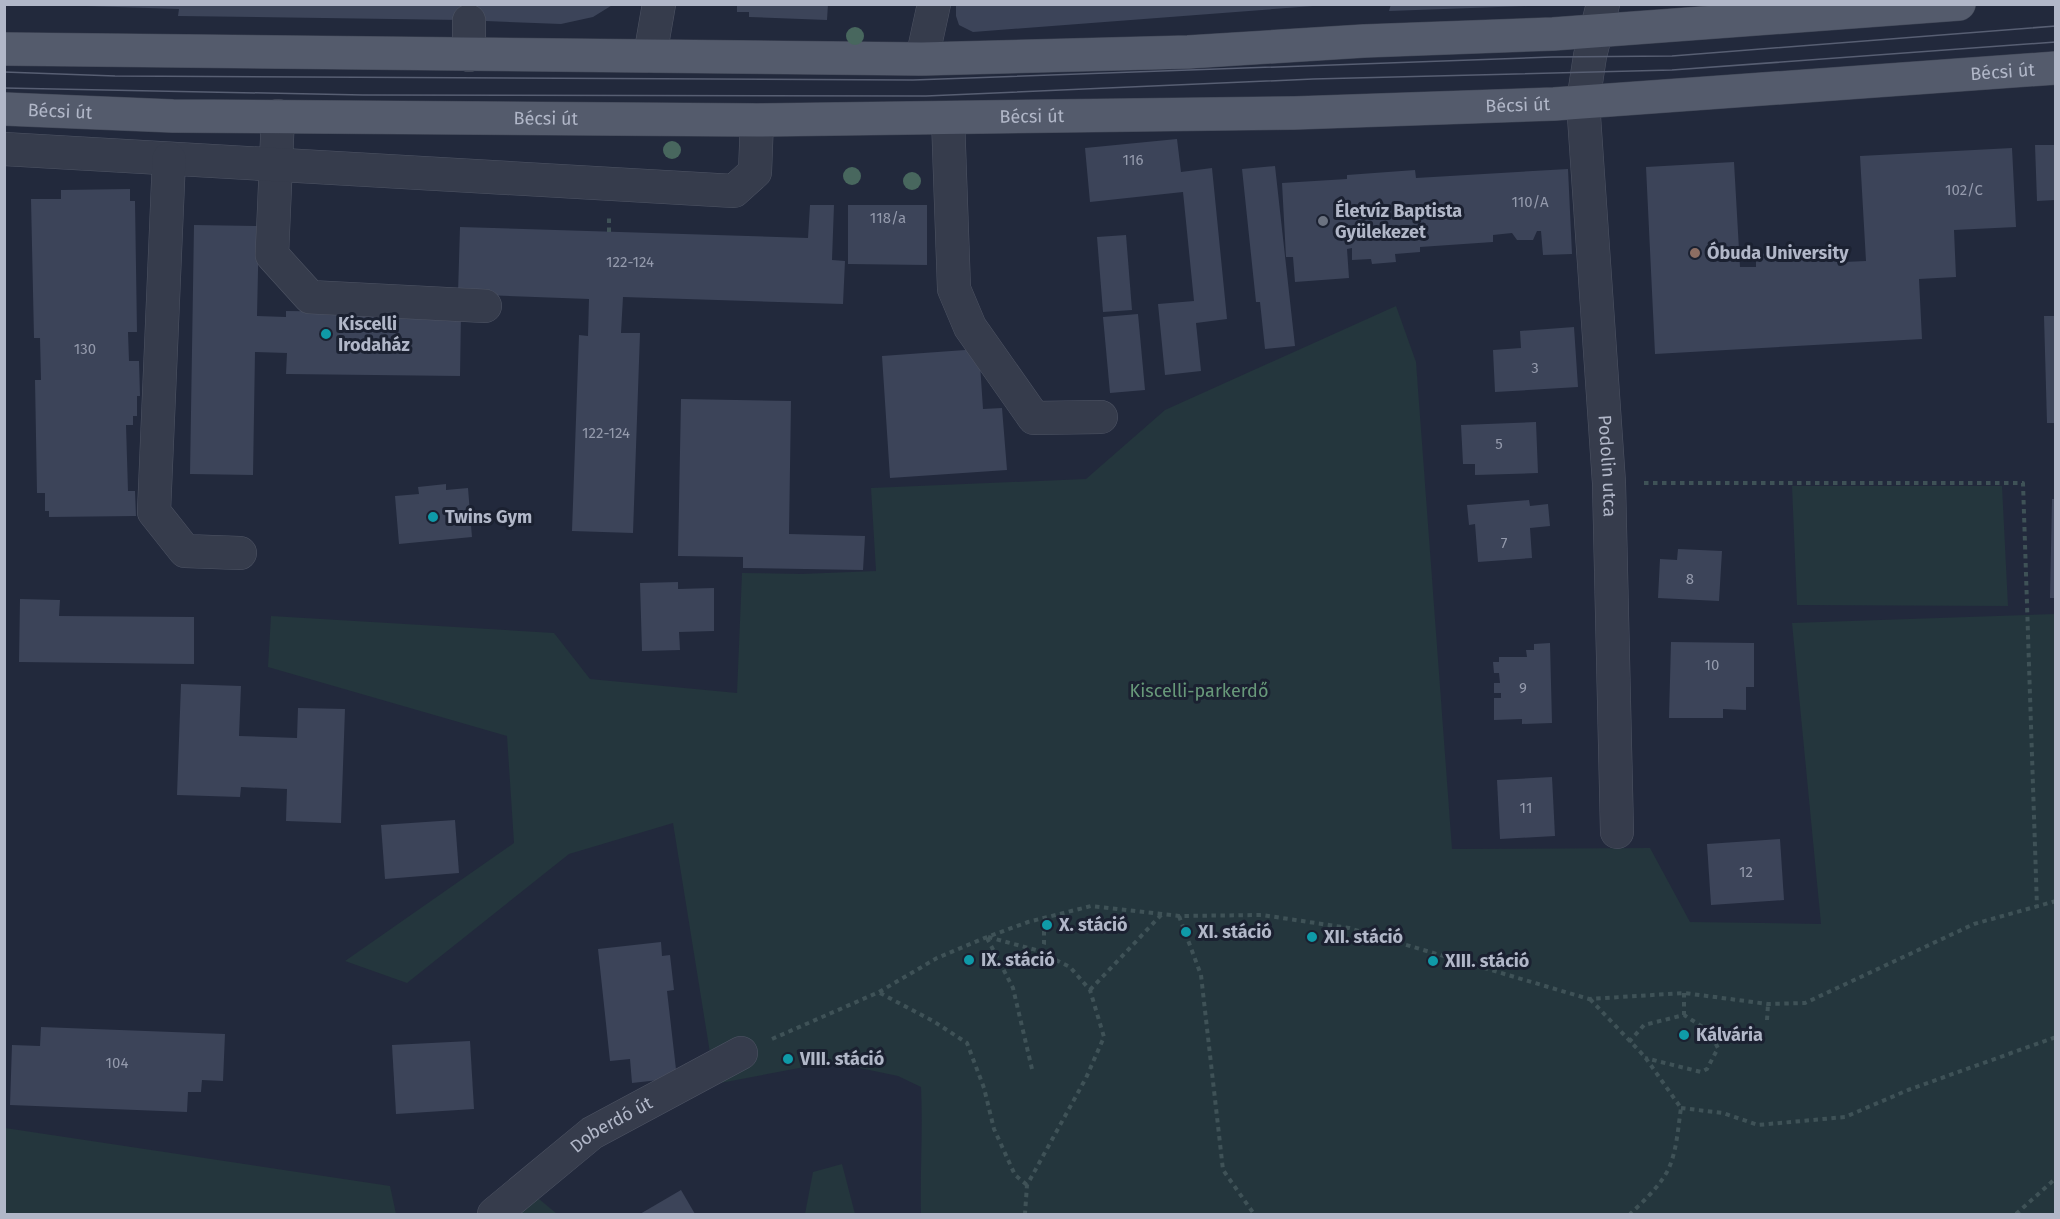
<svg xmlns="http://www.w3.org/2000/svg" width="2060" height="1219" font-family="'Fira Sans',sans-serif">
  <rect width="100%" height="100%" fill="#22293c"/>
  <g fill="#24363d">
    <path d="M1396 306 1416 362 1452 849 1650 848 1690 922 1821 924 1792 623 2055 614V1214H921C920 1172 923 1130 921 1087L898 1076 831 1062 715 1084 673 823 569 854 407 983 345 961 514 843 507 736 268 667 271 616 554 633 590 679 737 693 742 573 801 574 876 571 871 488 1086 479 1165 410Z"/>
    <polygon points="1792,486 2002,486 2008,606 1797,605"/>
    <polygon points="5,1128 390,1186 396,1214 5,1214"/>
    <polygon points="842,1164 855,1214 805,1214 813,1172"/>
    <polygon points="533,1194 557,1214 515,1214"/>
  </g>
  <g fill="#3c4459">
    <polygon points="86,4 614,4 593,17 561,24 461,20 178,16 179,9 86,6"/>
    <polygon points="737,4 828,4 827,20 749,17 749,12 737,12"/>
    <polygon points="956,4 1313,4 1313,6 973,32 959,25 956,16"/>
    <polygon points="1391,4 1527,4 1528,6 1389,11"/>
    <polygon points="1177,139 1181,172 1212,168 1227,319 1196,323 1201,371 1165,375 1158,304 1194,301 1183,192 1090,202 1085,148"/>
    <polygon points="2035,145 2055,145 2055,200 2037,201"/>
    <polygon points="2012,148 2016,227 1954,230 1956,277 1919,279 1922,339 1655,354 1646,167 1734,162 1740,267 1756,267 1756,254 1844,249 1844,262 1866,261 1860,156"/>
    <polygon points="1275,166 1295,346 1265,349 1260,302 1256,302 1242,169"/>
    <polygon points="1568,169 1572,254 1543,255 1541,231 1537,231 1533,240 1517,240 1512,233 1493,235 1493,242 1420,247 1420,252 1395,254 1396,262 1372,264 1371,259 1352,260 1352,248 1347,249 1349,278 1295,282 1293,257 1286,257 1282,183 1347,179 1347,175 1415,170 1416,178"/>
    <polygon points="130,189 130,201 135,201 137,332 128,332 129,361 139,361 140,396 137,396 137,416 133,416 133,425 126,425 128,491 135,491 136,516 49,517 49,511 45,511 45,493 37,493 35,380 41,380 40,338 34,338 31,199 61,199 61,190"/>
    <polygon points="810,205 834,205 832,260 845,261 843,304 623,297 621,333 640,333 633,533 572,531 579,335 588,336 589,299 458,294 460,227 808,238"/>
    <polygon points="848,205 927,205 927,265 848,264"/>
    <polygon points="194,225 259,226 257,316 286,317 286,311 461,313 460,376 286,374 287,353 255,352 253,475 190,474"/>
    <polygon points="1126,235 1132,310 1103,312 1097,237"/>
    <polygon points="1138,314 1145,390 1110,393 1103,317"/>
    <polygon points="2044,316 2055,316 2055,423 2047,423"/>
    <polygon points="1574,327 1578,387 1495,392 1493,350 1521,348 1520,331"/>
    <polygon points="979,349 983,409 1002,408 1007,470 890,478 882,356"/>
    <polygon points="681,399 791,401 789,534 865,536 863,570 743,568 743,557 678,556"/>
    <polygon points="1536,422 1538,473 1475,475 1475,464 1463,464 1461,425"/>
    <polygon points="446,484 446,490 468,488 472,537 399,544 395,496 419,494 418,487"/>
    <polygon points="2052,499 2055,499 2055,598 2050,598"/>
    <polygon points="1529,500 1530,506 1548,504 1550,526 1530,528 1532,558 1478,562 1475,524 1469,525 1467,505"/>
    <polygon points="1678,549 1722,551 1719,601 1658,598 1660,559 1677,560"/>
    <polygon points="678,582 678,589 714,588 714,631 679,632 680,650 642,651 640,583"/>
    <polygon points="20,599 60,600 59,616 194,617 194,664 19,662"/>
    <polygon points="1671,642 1754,643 1754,687 1746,687 1746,710 1723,709 1723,718 1669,718"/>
    <polygon points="1550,643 1552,723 1522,724 1522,719 1494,720 1494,698 1501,698 1501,693 1494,693 1494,683 1500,683 1499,673 1494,673 1493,662 1499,662 1499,657 1527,657 1526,650 1534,650 1534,644"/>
    <polygon points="181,684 241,686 239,736 297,738 298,708 345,709 341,823 286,821 287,789 241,787 240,797 177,795"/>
    <polygon points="1552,777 1555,836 1500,839 1497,780"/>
    <polygon points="455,820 459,873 385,879 381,825"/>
    <polygon points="1780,839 1784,900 1711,905 1707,844"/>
    <polygon points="661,942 662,956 670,955 674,990 667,991 677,1078 632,1083 630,1059 610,1061 598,949"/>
    <polygon points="41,1027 225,1034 223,1081 202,1080 201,1092 188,1092 187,1112 10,1105 12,1045 40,1046"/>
    <polygon points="470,1041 474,1109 396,1114 392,1045"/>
    <polygon points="681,1190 695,1214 640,1214"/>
  </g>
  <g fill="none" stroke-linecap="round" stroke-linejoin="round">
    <defs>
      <g id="minor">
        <path id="s1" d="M1603 4 1590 56 1583 102 1609 483 1617 832"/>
        <polyline points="469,55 469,21"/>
        <polyline points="650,56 659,4"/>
        <polyline points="922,59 934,4"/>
        <polyline points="278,116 272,255 310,297 485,306"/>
        <polyline points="948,118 954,289 970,327 1034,418 1101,417"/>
        <polyline points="4,149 734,191 755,172 757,120"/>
        <polyline points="169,159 154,512 185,551 240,553"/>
        <path id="s2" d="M494 1214 592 1133 741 1053"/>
      </g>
      <g id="major">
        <polyline points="4,49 922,59 1188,52 1364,41 1553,34 1959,4"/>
        <path id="s3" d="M4 109 173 116 757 120 1294 113 1554 104 2056 68"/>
      </g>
    </defs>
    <use href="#minor" stroke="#4e5464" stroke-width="34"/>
    <use href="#major" stroke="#3f4555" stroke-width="34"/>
    <g stroke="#3f5257" stroke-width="4" stroke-dasharray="4.5 4.5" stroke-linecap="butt">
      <polyline points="609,232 609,218"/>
      <polyline points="1644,483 2023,483 2037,907"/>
      <polyline points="1179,916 1201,975 1223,1170 1254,1214"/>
      <polyline points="988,937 1036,950 1070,967 1090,990 1104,1037 1086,1078 1027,1185 1025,1214"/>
      <polyline points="987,938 1013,988 1032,1069"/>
      <polyline points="1041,953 1044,944 1044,918"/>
      <polyline points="1090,990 1163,913"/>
      <polyline points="880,993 933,1021 967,1043 984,1088 994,1129 1015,1175 1027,1185"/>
      <polyline points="1684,993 1684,1015"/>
      <path d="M1590 999 1645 1057 1681 1108C1678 1128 1677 1149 1669 1168 1661 1185 1643 1202 1630 1214"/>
      <polyline points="1767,1020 1768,1004"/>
      <polyline points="772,1039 879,992 937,958 987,937 1028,922 1091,906 1179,916 1262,915 1349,928 1589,999 1684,993 1768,1004 1805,1003 1974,924 2056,901"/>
      <polyline points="1629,1042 1644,1025 1684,1015 1709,1031 1718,1048 1707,1069 1701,1072 1645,1058"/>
      <polyline points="1681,1108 1723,1113 1758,1125 1845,1117 1908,1090 2056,1037"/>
      <polyline points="2016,1214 2056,1178"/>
    </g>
    <use href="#minor" stroke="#363c4c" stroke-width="33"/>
    <use href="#major" stroke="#545b6c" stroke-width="33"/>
    <g stroke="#585f73" stroke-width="1.5">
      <polyline points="4,72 115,76 913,80 1552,57 1672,56 2056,26"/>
      <polyline points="4,88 363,95 926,96 1313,79 1672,70 2056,42"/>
    </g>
  </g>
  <g fill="#48675e">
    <circle cx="855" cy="36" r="9"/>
    <circle cx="672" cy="150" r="9"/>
    <circle cx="852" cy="176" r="9"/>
    <circle cx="912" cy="181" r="9"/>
  </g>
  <circle fill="#6b7280" stroke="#1b2131" stroke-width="2" cx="1323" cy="221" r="6"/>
  <circle fill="#8d6e63" stroke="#1b2131" stroke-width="2" cx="1695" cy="253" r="6"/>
  <g fill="#0f9aa8" stroke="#1b2131" stroke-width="2">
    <circle cx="326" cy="334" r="6"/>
    <circle cx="433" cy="517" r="6"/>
    <circle cx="1047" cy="925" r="6"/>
    <circle cx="1186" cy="932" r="6"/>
    <circle cx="1312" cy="937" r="6"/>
    <circle cx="969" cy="960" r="6"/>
    <circle cx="1433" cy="961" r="6"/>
    <circle cx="1684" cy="1035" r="6"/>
    <circle cx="788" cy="1059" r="6"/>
  </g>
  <g text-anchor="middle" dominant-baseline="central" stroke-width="6" stroke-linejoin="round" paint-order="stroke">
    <g font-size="15" fill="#949aac">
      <text x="1133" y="160">116</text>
      <text x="1964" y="190">102/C</text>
      <text x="1530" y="202">110/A</text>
      <text x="888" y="218">118/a</text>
      <text x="630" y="262">122-124</text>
      <text x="85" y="349">130</text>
      <text x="1535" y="368">3</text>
      <text x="606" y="433">122-124</text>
      <text x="1499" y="444">5</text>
      <text x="1504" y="543">7</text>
      <text x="1690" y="579">8</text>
      <text x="1712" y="665">10</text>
      <text x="1523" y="688">9</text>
      <text x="1526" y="808">11</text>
      <text x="1746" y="872">12</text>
      <text x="117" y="1063">104</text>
    </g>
    <g font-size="18" fill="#b1b7c8" stroke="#1b2131">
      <text stroke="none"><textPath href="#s3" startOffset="2000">Bécsi út</textPath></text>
      <text stroke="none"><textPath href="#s3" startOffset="1514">Bécsi út</textPath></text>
      <text stroke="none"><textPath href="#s3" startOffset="56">Bécsi út</textPath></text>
      <text stroke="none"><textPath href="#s3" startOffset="1028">Bécsi út</textPath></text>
      <text stroke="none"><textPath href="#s3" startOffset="542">Bécsi út</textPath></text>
      <text stroke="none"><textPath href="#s1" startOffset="465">Podolin utca</textPath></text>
      <text stroke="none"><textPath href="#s2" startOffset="148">Doberdó út</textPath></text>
    </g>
    <g font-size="18" font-weight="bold" fill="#b1b7c8" stroke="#1b2131" text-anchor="start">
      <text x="1335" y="211">Életvíz Baptista<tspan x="1335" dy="21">Gyülekezet</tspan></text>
      <text x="1707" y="253">Óbuda University</text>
      <text x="338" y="324">Kiscelli<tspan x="338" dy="21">Irodaház</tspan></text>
      <text x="445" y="517">Twins Gym</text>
      <text x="1059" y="925">X. stáció</text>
      <text x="1198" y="932">XI. stáció</text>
      <text x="1324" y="937">XII. stáció</text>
      <text x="981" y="960">IX. stáció</text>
      <text x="1445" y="961">XIII. stáció</text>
      <text x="1696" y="1035">Kálvária</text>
      <text x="800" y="1059">VIII. stáció</text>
    </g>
    <g font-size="18" fill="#68997a" stroke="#1b2131">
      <text x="1199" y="691">Kiscelli-parkerdő</text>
    </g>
  </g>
  <rect width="2060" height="1219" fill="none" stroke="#b1b7c8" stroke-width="12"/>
</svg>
